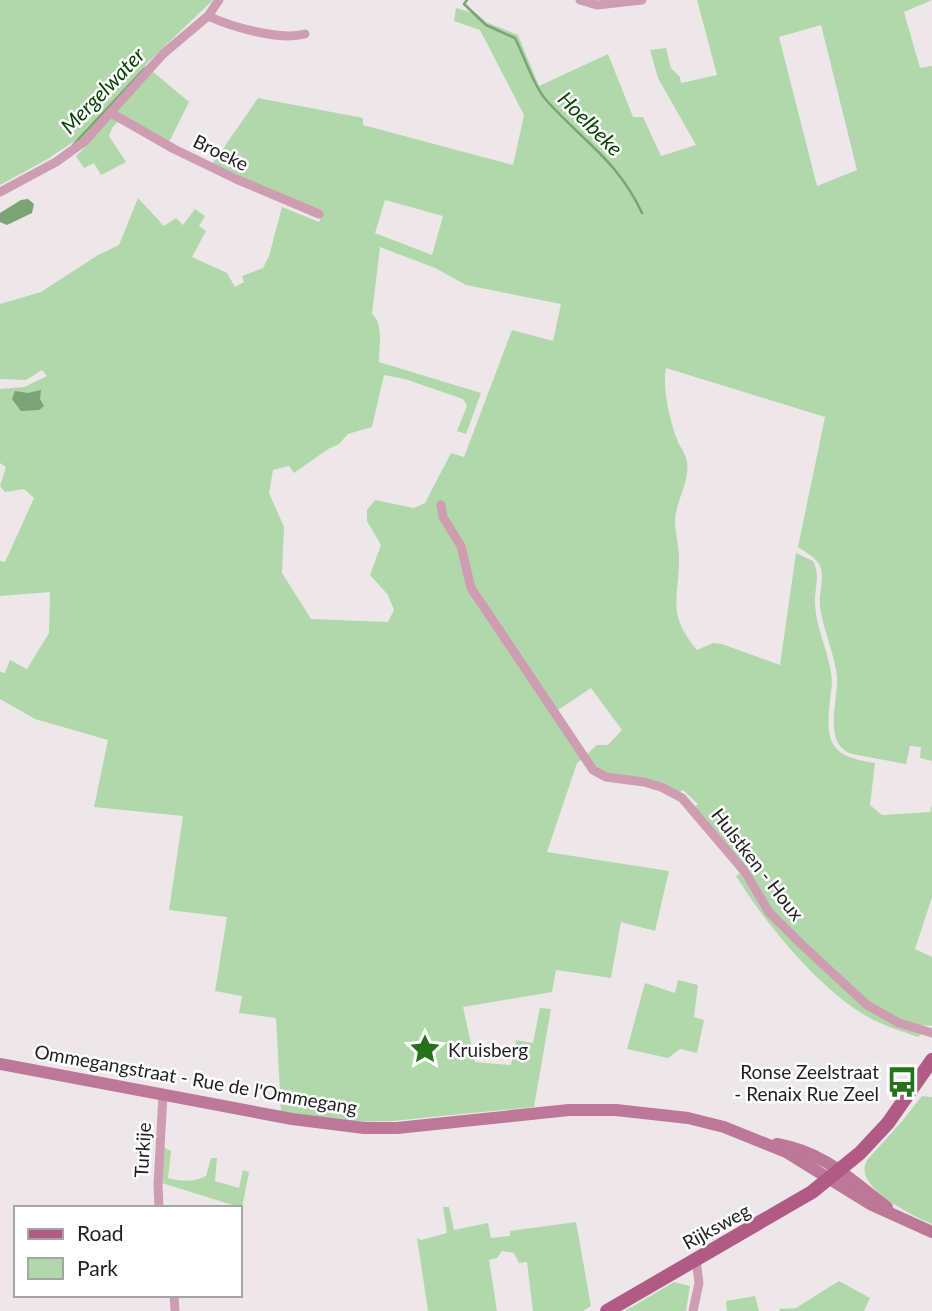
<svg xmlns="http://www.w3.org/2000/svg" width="932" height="1311" font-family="Lato,sans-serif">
  <rect width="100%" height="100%" fill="#eee7ea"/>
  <g fill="#b1d8ab" fill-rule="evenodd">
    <polygon points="0,0 213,0 145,65 189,102 168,144 122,117 112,128 109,136 126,162 101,175 94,163 84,168 76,156 84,148 76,140 46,160 0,185"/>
    <path d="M697 0H932L904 12 920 68 932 66V761L920 758 921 747 910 746 906 764 852 754C819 742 842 694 836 670 832 648 823 628 820 607 818 593 826 576 819 564 814 556 805 552 798 547L825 417 666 368C662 389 670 422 678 442 681 448 686 455 687 462 690 481 676 501 675 520 675 532 679 546 679 558 679 601 666 612 697 650L713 643 722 644 780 665 796 553 813 561C821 575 814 589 815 604 816 628 828 650 831 673 833 682 831 691 830 700 825 745 831 756 875 763L870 805 882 815 930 812 932 805V897L915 949 932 957V1026L911 1024 894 1017 867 1000 772 912 694 807 698 804 683 790 680 792 605 774 584 758 577 763 547 852 669 871 655 931 621 922 611 978 556 970 552 992 463 1007 475 1062 511 1065 516 1040 533 1043 540 1008 551 1009 534 1107 392 1121 345 1122 281 1111 276 1018 239 1013 242 996 215 991 227 917 169 910 183 816 94 807 108 740 35 719 0 699V672L5 673 10 660 27 669 49 633 50 592 0 596V561L5 562 34 498 24 489 5 492 0 486 6 467 0 463V389L24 387 47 376 42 370 26 380 0 379V304L41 292 98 255 119 245 138 198 164 226 176 218 183 225 195 209 205 216 199 226 206 231 192 257 227 273 235 287 244 282 242 276 263 268 269 256 282 207 319 222 322 214 211 166 258 98 363 118V125L513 165 524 115 480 30 454 21 456 8 477 14 486 22 518 35 539 86 608 54 633 117H643L661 156 696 145 658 78 650 50 666 48 671 68 680 77 681 83 717 75ZM821 25 857 170 817 186 779 37ZM385 200 443 216 432 255 375 233ZM380 247 435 268 466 285 561 304 553 341 512 330 464 457 451 453 425 503 414 508 375 500 367 510V521L381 545 370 575 388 595 394 610 388 622 311 619 282 573 284 527 269 493 273 470 289 466 294 473 328 449 339 444 348 434 372 427 384 375 405 379 463 399 467 406 457 431 466 434 481 393 379 362C379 347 384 324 372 314ZM591 688 622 730 608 745H597L587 754 558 710Z"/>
    <path d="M740 873 769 918 850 994 923 1032 918 1037C901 1031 884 1026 868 1017 820 990 765 923 736 876Z"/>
    <polygon points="678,980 698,985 694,1017 704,1020 697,1053 680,1049 668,1058 627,1049 645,983 675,993"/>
    <path d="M922 1096 932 1097V1224C913 1216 849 1185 868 1159L903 1120Z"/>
    <path d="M163 1147 171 1151 168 1178C181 1182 194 1182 206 1176L211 1158H217L215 1181 239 1188 243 1170 249 1172 242 1208 162 1183Z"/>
    <polygon points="443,1207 449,1207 454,1230 488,1223 491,1238 510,1236 510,1231 576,1222 591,1306 583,1311 533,1311 527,1262 519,1263 514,1253 502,1251 497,1258 489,1260 497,1311 428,1311 417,1238 421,1240 447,1233"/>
    <polygon points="839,1281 870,1298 864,1311 780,1311 779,1309 796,1308"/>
    <polygon points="674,1282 690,1286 686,1311 625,1311"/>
    <polygon points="755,1296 759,1311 727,1311 726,1301"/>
  </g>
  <g fill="#7aa474">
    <polygon points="28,199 34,204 32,213 7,225 0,222 0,213 21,200"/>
    <polygon points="41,390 40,399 44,406 39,410 21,411 12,399 15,391 28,393"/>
  </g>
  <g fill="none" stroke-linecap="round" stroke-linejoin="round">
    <g stroke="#7aa474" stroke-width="2.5">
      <path d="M467 0 464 4 486 25 515 38C524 56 534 87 547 101 583 141 618 161 642 213"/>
      <polyline points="73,145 144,69"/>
    </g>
    <g stroke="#ce9db2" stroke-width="9">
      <polyline points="580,0 597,5 642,0"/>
      <path d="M208 16C232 27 280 41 305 34"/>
      <polyline points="111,113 174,149 236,179 319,214"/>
      <polyline points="0,192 56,162 85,141 163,54 208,16 219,0"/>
      <polyline points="441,505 443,517 461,546 471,588 593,770 606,777 644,782 661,787 682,798 745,872 769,912 800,943 867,1005 899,1023 932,1033"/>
      <polyline points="159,1208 158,1185 163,1094"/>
      <polyline points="174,1295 175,1311"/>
      <polyline points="693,1311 699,1283 696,1259"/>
    </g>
    <g stroke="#bd7797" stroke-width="12">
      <polyline points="0,1064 292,1119 364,1128 397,1128 569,1110 616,1110 688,1118 724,1127 786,1152 870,1204 932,1232"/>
      <path d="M777 1144C826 1153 849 1179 887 1207"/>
    </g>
    <polyline stroke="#b05a84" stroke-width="14" points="607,1311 812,1192 860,1153 888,1123 932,1060"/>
  </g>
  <defs>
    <symbol id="sight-bare" viewBox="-9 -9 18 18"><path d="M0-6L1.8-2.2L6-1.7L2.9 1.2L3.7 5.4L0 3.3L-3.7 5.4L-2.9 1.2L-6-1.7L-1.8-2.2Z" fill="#257319" stroke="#fff" stroke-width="2.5" paint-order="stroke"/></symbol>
    <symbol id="bus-bare" viewBox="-9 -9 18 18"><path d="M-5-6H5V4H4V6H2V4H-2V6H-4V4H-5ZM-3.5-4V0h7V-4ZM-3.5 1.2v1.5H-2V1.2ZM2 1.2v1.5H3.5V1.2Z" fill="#257319" stroke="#fff" stroke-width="2.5" paint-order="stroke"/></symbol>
  </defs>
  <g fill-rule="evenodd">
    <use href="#sight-bare" x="403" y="1027" width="44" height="44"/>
    <use href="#bus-bare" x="880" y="1060" width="44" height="44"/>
  </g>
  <g text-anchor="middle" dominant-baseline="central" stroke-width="5" stroke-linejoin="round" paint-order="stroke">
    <g font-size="19" fill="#201e1f" stroke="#fff">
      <text transform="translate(221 152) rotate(26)">Broeke</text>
      <text transform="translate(758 864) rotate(52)">Hulstken - Houx</text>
      <text transform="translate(196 1079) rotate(10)">Ommegangstraat - Rue de l'Ommegang</text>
      <text transform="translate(142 1150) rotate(-87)">Turkije</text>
      <text transform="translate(716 1226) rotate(-29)">Rijksweg</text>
    </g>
    <g font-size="19" fill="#201e1f" stroke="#fff" text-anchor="start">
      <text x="448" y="1049">Kruisberg</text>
      <text x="879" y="1071" text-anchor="end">Ronse Zeelstraat<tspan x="879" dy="22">- Renaix Rue Zeel</tspan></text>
    </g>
    <g font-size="21" font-style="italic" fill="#054300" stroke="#fff">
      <text transform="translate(102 90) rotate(-46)">Mergelwater</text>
      <text transform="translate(591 123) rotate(45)">Hoelbeke</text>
    </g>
  </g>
  <rect x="14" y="1206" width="228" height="91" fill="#ffffff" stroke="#a6a5a5" stroke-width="2"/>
  <rect x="28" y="1229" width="35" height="10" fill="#b05a84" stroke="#a6a5a5" stroke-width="2"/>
  <text x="77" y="1241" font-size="21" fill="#201e1f">Road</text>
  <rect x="28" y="1258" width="35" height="21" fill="#b1d8ab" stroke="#a6a5a5" stroke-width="2"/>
  <text x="77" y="1276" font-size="21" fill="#201e1f">Park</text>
</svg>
